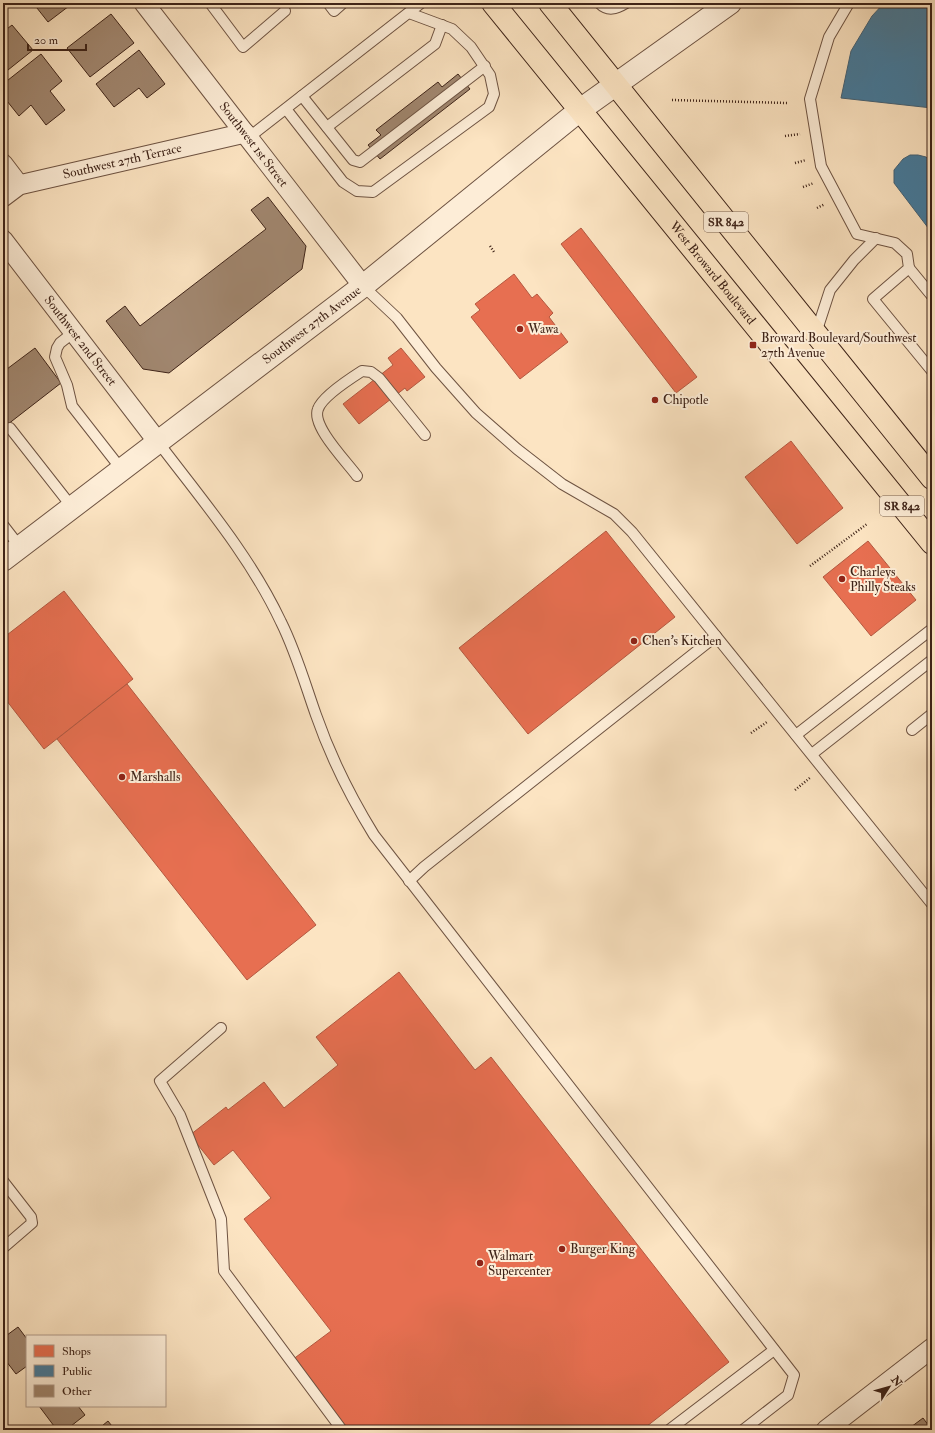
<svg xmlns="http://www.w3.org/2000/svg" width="935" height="1433" font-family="'IM FELL Double Pica',serif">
  <rect width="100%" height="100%" fill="#fce4c2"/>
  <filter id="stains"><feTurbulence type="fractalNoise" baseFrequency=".005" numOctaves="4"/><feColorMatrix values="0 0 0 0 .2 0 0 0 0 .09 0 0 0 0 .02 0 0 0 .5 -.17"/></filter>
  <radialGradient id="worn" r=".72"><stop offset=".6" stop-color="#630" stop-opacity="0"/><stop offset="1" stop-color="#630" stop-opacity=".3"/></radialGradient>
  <g fill="#e76f51" stroke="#b45840">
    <polygon points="581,228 697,377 676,393 561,244"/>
    <polygon points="514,274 532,298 537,294 553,313 549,317 568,342 520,379 471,317 480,310 475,304"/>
    <polygon points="401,348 425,377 407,391 405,388 359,424 343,404 393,365 388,358"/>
    <polygon points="791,441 843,508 797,544 745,477"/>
    <polygon points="606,531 675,617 528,734 459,648"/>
    <polygon points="868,541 916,600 871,636 823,577"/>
    <polygon points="64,591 133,679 44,749 3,696 3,638"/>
    <polygon points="127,684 316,925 247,980 57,739"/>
    <polygon points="399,972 475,1070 491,1057 729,1362 642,1430 422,1430 420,1427 416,1430 347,1430 292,1360 331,1331 244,1219 271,1198 233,1150 214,1165 190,1135 226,1107 228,1110 264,1082 284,1108 338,1065 316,1037"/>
  </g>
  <g fill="#457b9d" stroke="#436175">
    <polygon points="884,3 932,3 932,108 841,98 851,51 872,16"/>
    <polygon points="910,155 918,155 926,157 932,162 932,233 894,183 894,170 903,159"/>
  </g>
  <g fill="#a18770" stroke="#3e2318">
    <polygon points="33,3 73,3 48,22"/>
    <polygon points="111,14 134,43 90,77 67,48"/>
    <polygon points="12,25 33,50 3,74 3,32"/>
    <polygon points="139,50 165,84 147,98 139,88 114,107 96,84"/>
    <polygon points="41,54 62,81 50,91 65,110 46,125 31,105 19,116 3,96 3,84"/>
    <polygon points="458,74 470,89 380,159 368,145 381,135 376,130 438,82 442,87"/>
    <polygon points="268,197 306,246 302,269 169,373 143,369 106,321 125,306 140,326 266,229 251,210"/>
    <polygon points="3,315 7,321 3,324"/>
    <polygon points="35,348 61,383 3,428 3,372"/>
    <polygon points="18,1327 27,1339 27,1366 16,1374 3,1357 3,1338"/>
    <polygon points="39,1406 78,1406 85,1415 66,1430 57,1430"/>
    <polygon points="923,1418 932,1430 907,1430"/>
    <polygon points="108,1421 115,1430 97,1430"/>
  </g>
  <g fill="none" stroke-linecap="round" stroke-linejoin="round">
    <defs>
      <g id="service">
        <polyline points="210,3 243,47 285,11"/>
        <polyline points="328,3 334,11 343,3"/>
        <path d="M599 3C608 12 616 9 626 3"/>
        <polyline points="849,3 829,37 810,99 821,166 857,234 895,243 907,254 909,268 873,299 932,371"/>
        <polyline points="302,96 353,160 360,162 485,66"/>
        <polyline points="286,109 343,182 357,191 373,192 489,107 494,94 490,75 471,47 452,29 409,13"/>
        <polyline points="327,127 435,44 442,25"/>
        <polyline points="248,138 421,3"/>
        <polyline points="909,268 932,296"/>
        <polyline points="363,286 397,318 436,368 476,413 517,449 562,484 614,514 632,532 932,904"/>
        <polyline points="74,332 60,343 57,348 55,357 67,385 72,406 122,470"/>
        <polyline points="816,333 830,290 854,260 876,238"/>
        <polyline points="10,428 72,507"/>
        <path d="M158 442C202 500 250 556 281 622 296 652 305 684 316 715 331 758 350 796 374 835L794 1375 788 1395 743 1430"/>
        <path d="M357 476C347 462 311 426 318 409 322 397 351 378 362 371L371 372 379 378 425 435"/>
        <polyline points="3,525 20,547"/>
        <polyline points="912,730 932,714"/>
        <polyline points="796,735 932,629"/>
        <polyline points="812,754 932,660"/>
        <polyline points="409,881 424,867 716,636"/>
        <polyline points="221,1028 160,1081 180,1115 221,1219 224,1271 342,1430"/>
        <polyline points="3,1181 31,1217 32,1223 3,1248"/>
        <polyline points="669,1430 774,1350"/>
      </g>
      <g id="minor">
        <path id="s1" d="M144 3 363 286"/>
        <polyline points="3,164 19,185"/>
        <path id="s2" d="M3 197 19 185 245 133"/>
        <path id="s3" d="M3 240 158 442"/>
        <polyline points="826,1430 932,1348"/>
      </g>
      <g id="tertiary">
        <path id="s4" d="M3 560 363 286 580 110 730 3"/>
      </g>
      <g id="primary">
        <path id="s5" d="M493 3 932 543"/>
        <polyline points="550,3 932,478"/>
      </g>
    </defs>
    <use href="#service" stroke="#6e5342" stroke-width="12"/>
    <use href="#minor" stroke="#6e5342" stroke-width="21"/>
    <use href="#tertiary" stroke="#6e5342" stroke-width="24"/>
    <use href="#primary" stroke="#3e2318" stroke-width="24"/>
    <g stroke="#3e2318" stroke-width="2.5" stroke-dasharray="1 2" stroke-linecap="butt">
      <polyline points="672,100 787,103"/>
      <polyline points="785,136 800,134"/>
      <polyline points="795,163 806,160"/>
      <polyline points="803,187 814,183"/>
      <polyline points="817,208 825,204"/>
      <polyline points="490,246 494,252"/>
      <polyline points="810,566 867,524"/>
      <polyline points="751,733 767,722"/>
      <polyline points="795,790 811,777"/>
    </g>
    <use href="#service" stroke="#fdedd7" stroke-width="10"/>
    <use href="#minor" stroke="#fdedd7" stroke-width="19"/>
    <use href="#tertiary" stroke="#fdedd7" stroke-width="22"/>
    <use href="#primary" stroke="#fce4c2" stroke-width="22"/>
  </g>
  <g fill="#8f2418" stroke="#fdedd7" stroke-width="1.5">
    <circle cx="520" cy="329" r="4"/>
    <rect x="749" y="341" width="8" height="8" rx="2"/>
    <circle cx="655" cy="400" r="4"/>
    <circle cx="842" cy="579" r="4"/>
    <circle cx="634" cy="641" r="4"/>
    <circle cx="122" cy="777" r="4"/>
    <circle cx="562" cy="1249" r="4"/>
    <circle cx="480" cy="1263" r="4"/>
  </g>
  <g text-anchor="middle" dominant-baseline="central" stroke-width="4" stroke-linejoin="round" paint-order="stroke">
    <g fill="#fdedd7" stroke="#776051" stroke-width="1">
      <rect x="704" y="212" width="44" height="20" rx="3"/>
      <rect x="880" y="496" width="44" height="20" rx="3"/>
    </g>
    <g font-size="12" font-weight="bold" fill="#3e2318">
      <text x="726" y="222">SR 842</text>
      <text x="902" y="506">SR 842</text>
    </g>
    <g font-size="13" fill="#3e2318" stroke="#fdedd7">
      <text stroke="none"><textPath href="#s1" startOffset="179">Southwest 1st Street</textPath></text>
      <text stroke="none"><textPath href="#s2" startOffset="126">Southwest 27th Terrace</textPath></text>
      <text stroke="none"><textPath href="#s5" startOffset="348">West Broward Boulevard</textPath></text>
      <text stroke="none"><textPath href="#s4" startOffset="388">Southwest 27th Avenue</textPath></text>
      <text stroke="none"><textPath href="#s3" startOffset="127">Southwest 2nd Street</textPath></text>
    </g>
    <g font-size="13" fill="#3e2318" stroke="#fdedd7" text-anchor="start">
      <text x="528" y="329">Wawa</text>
      <text x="761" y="338">Broward Boulevard/Southwest<tspan x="761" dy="15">27th Avenue</tspan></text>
      <text x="663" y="400">Chipotle</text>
      <text x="850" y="572">Charleys<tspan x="850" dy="15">Philly Steaks</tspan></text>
      <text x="642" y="641">Chen's Kitchen</text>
      <text x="130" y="777">Marshalls</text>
      <text x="570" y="1249">Burger King</text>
      <text x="488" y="1256">Walmart<tspan x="488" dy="15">Supercenter</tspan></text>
    </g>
  </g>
  <rect width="935" height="1433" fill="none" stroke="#fce4c2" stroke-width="16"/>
  <rect x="4" y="4" width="927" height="1425" fill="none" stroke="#3e2318" stroke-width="2"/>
  <rect x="8" y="8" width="919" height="1417" fill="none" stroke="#3e2318"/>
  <rect x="26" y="1335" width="140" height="72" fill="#fdedd7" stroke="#b19c8b"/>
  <rect x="34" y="1345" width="20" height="12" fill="#e76f51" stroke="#b19c8b"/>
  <text x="62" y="1355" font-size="12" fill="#3e2318">Shops</text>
  <rect x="34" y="1365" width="20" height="12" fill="#457b9d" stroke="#b19c8b"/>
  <text x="62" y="1375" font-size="12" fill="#3e2318">Public</text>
  <rect x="34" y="1385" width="20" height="12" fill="#a18770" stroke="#b19c8b"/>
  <text x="62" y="1395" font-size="12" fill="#3e2318">Other</text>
  <g transform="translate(889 1387) rotate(53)" stroke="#fdedd7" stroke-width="3" paint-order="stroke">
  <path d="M0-3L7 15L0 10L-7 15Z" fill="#3e2318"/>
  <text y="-6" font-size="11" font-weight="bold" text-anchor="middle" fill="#3e2318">N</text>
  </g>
  <path d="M28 44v6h58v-6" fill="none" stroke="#3e2318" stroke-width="2"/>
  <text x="34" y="44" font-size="12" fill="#3e2318" stroke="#fdedd7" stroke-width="3" paint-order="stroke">20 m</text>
  <rect width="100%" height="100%" filter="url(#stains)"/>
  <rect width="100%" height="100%" fill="url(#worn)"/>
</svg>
